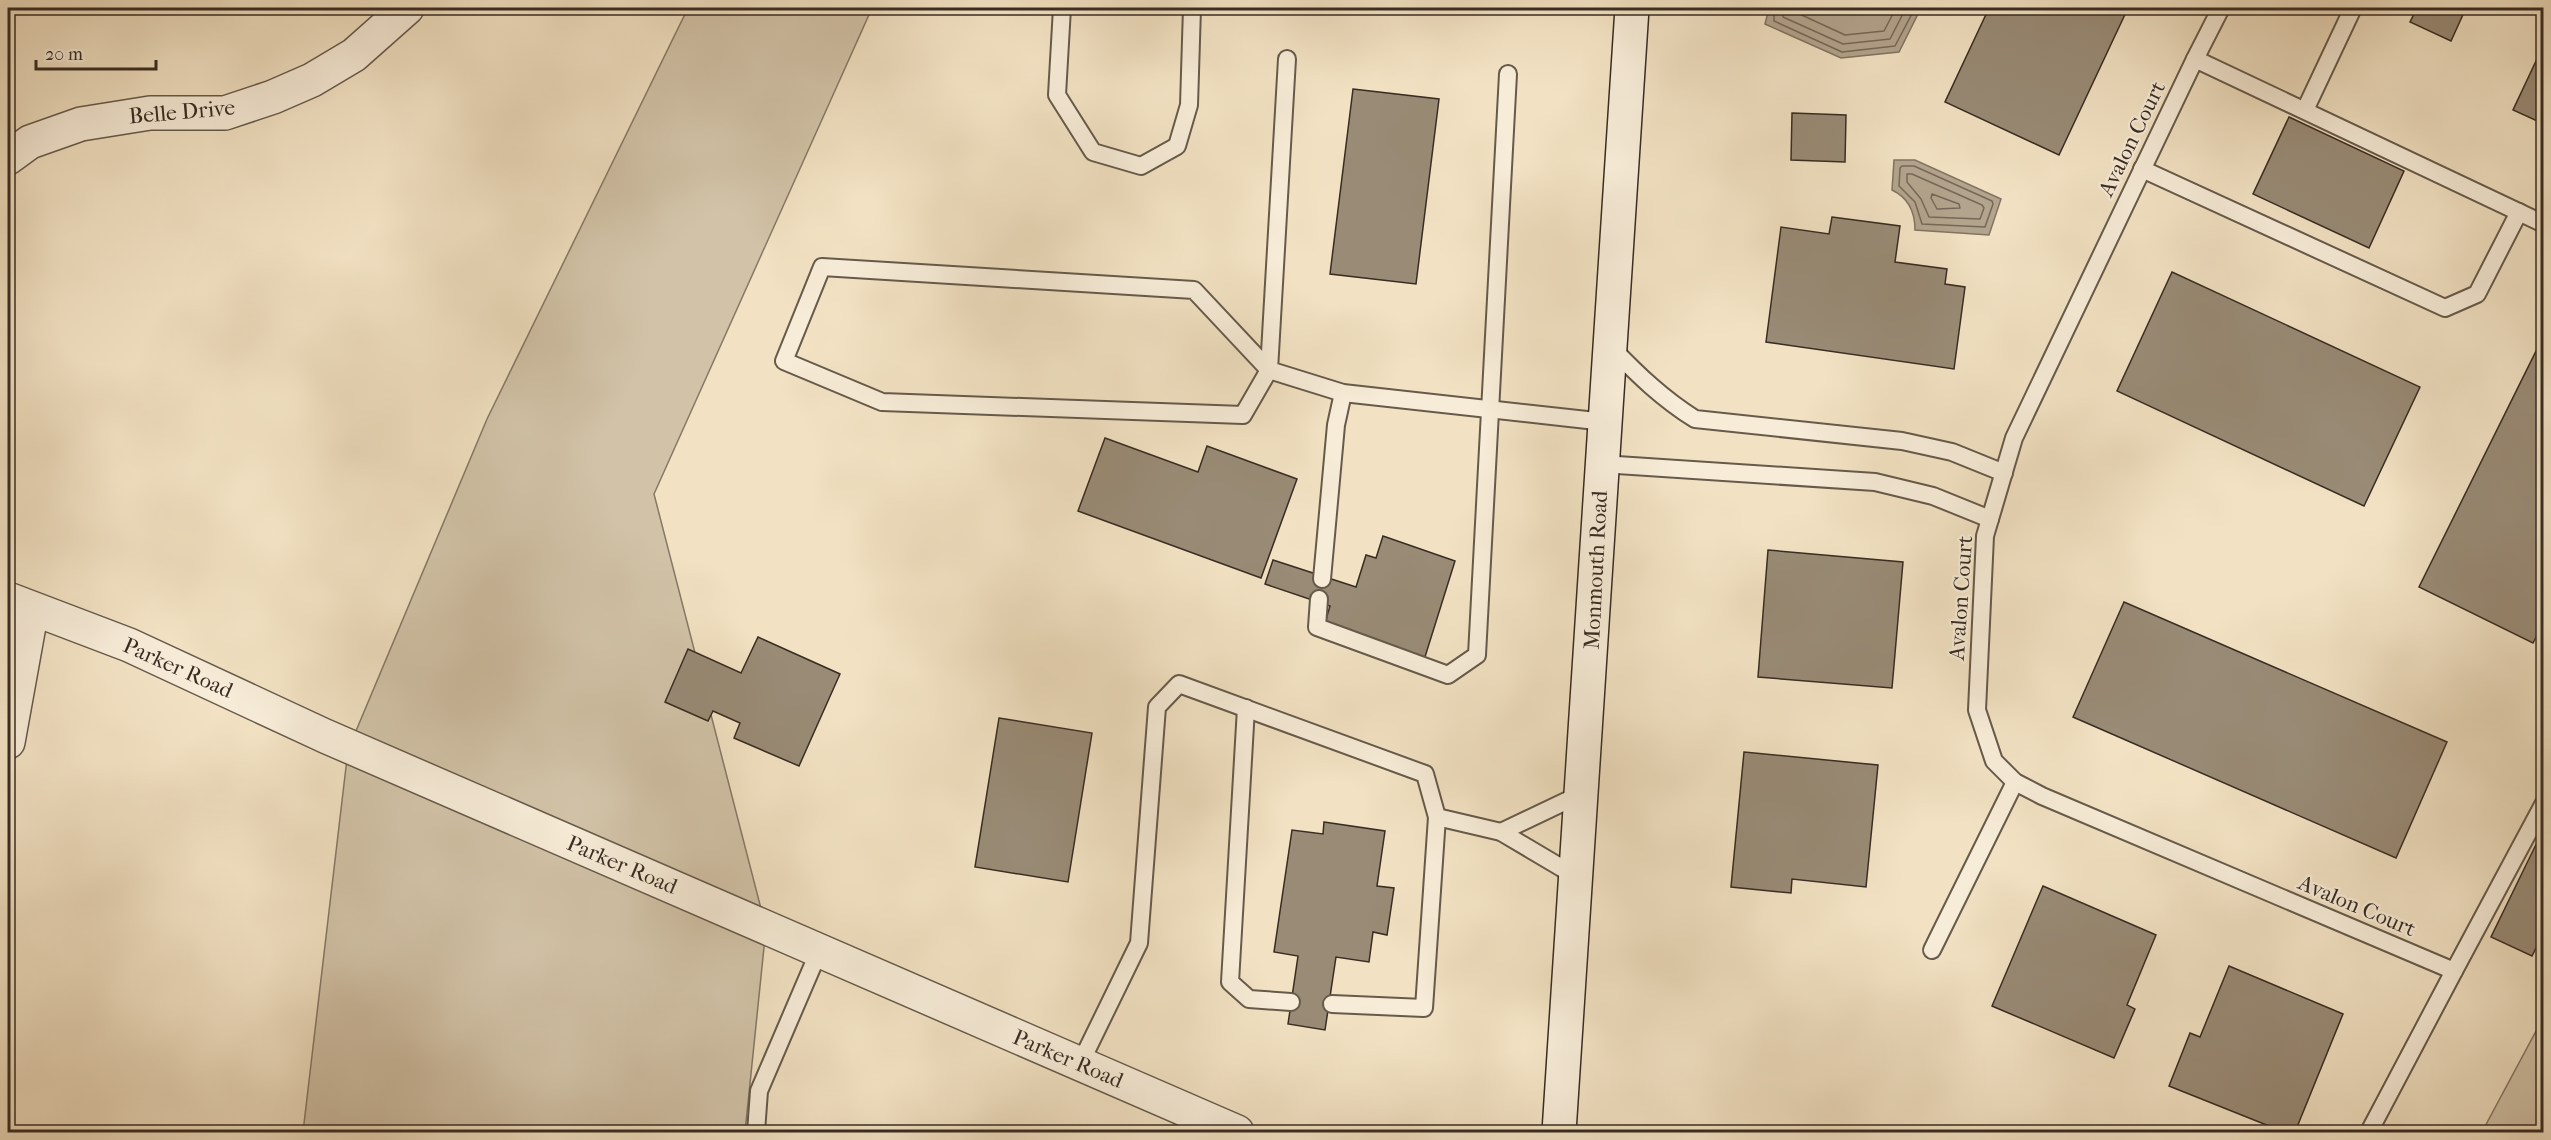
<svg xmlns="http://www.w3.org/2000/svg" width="2551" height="1140" font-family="'IM FELL French Canon',serif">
  <rect width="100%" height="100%" fill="#f2e2c3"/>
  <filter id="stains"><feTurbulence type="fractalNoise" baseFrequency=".00333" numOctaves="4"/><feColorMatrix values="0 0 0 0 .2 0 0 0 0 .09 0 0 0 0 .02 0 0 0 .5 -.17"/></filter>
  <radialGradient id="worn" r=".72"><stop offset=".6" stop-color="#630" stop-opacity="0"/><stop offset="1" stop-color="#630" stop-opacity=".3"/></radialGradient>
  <g fill="#d2c3a8" stroke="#857866" stroke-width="1.5">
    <polygon points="688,8 872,8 654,494 766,928 745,1132 303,1132 348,750 487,419"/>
    <polygon points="2543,1018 2543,1132 2482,1132"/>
  </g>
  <g fill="#b3a48d" stroke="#827463" stroke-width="1.5">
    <polygon points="1769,8 1921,8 1899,52 1841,58 1765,24"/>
    <path d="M1894 160H1915L2001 199 1989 235 1915 230C1915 212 1909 198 1892 190Z"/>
  </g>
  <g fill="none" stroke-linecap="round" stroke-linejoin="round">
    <g stroke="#766858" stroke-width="1.5">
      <polyline points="1774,8 1774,21 1842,52 1895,46 1915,8"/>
      <polyline points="1782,8 1783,17 1843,44 1890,39 1906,8"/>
      <polyline points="1791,8 1793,11 1845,35 1884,31 1896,8"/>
      <polygon points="1902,166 1914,166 1992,201 1993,204 1985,227 1922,224 1915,202 1899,186 1900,168"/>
      <polygon points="1907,174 1912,174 1982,205 1984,208 1980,219 1929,217 1921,199 1907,182"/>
      <polygon points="1932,194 1959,204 1960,208 1937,209 1931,198"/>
    </g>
  </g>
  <g fill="#998b76" stroke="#382c23" stroke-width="1.5">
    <polygon points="1989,8 2128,8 2059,155 1945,102"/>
    <polygon points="2417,8 2466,8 2451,41 2410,22"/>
    <polygon points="2544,44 2544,124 2513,110"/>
    <polygon points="1353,89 1439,99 1416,284 1330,274"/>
    <polygon points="1792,113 1846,115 1845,162 1791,160"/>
    <polygon points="2289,117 2404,171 2369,248 2253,194"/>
    <polygon points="1832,217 1900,226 1895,262 1947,269 1945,284 1965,287 1954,369 1766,342 1781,227 1829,234"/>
    <polygon points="2172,272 2420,387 2364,506 2117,391"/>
    <polygon points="2544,335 2544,622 2533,643 2419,587"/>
    <polygon points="1105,438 1198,472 1207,446 1297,479 1261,578 1078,511"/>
    <polygon points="1383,536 1455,561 1424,660 1324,626 1330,606 1265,584 1273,560 1356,587 1366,555 1376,558"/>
    <polygon points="1768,550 1903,562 1892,688 1758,677"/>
    <polygon points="2124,602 2447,742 2396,858 2073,717"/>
    <polygon points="758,637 840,674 799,766 734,738 740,723 713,711 708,721 665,702 688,649 741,673"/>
    <polygon points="999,718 1092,733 1068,882 975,867"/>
    <polygon points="1744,752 1878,765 1866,887 1792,879 1791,893 1731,887"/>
    <polygon points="1324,822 1385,831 1377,886 1394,888 1387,935 1373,932 1369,962 1336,957 1325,1030 1288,1024 1298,956 1274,952 1292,830 1323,834"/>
    <polygon points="2544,828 2544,932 2532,956 2491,937"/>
    <polygon points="2043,886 2156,935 2127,1005 2135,1009 2114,1058 1992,1006"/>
    <polygon points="2229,966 2343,1014 2295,1132 2284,1132 2169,1086 2190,1033 2200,1037"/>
  </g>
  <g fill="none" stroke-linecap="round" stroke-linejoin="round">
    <defs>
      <g id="service">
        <polyline points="1062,8 1057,95 1093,152 1141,166 1177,146 1189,105 1192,8"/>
        <polyline points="1287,59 1269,370 1243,415 882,402 784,361 822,267 1194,290 1269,370 1343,393 1605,422"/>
        <polyline points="2195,59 2221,8"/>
        <polyline points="2305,110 2353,8"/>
        <polyline points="2142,169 2445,308 2477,294 2519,212"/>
        <polyline points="2544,224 2195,59 2014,438 1985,536 1977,710 1994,761 2015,782 2042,796 2454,971 2544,803"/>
        <path d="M1612 348C1638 375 1663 399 1695 419L1902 441 1952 452 2004 473"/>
        <polyline points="1602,464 1875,482 1933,496 1990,519"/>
        <polyline points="1322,579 1336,425 1343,393"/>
        <polyline points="1319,599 1317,627 1448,675 1477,655 1508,74"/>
        <polyline points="1246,708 1230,982 1249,999 1291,1002"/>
        <polyline points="1501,832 1583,793"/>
        <polyline points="1932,950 2015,782"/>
        <polyline points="1332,1004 1424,1008 1437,817"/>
        <polyline points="1080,1064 1139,943 1157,707 1179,684 1425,774 1437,817 1501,832 1577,877"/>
        <polyline points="756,1132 759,1091 819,951"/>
        <polyline points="2369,1132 2454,971"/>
      </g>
      <g id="minor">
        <polyline points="8,158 30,142 81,124 150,113 225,113 273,97 312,80 354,55 407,8"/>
        <polyline points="8,742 32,609"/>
      </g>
      <polyline id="tertiary" points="8,599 129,645 325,736 1237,1132"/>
      <path id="secondary" d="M1559 1132C1586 758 1609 383 1632 8"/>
    </defs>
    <use href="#service" stroke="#665a4b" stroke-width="20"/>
    <use href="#minor" stroke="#665a4b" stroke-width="36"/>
    <use href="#tertiary" stroke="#665a4b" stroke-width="36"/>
    <use href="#secondary" stroke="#382c23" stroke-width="36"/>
    <use href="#service" stroke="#f7ecd8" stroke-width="16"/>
    <use href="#minor" stroke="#f7ecd8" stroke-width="33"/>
    <use href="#tertiary" stroke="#f7ecd8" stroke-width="33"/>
    <use href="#secondary" stroke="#f7ecd8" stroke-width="33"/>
  </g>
  <g text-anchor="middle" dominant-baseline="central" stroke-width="4.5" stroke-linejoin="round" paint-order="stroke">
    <g font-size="22" fill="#382c23" stroke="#f7ecd8">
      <text transform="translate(182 112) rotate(-5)">Belle Drive</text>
      <text transform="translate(2132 139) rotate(-64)">Avalon Court</text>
      <text transform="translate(1596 570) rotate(-87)">Monmouth Road</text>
      <text transform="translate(1961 598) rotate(-86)">Avalon Court</text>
      <text transform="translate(178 668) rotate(24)">Parker Road</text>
      <text transform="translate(622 865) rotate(23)">Parker Road</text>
      <text transform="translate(2357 906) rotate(23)">Avalon Court</text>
      <text transform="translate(1068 1059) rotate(23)">Parker Road</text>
    </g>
  </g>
  <rect width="2551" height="1140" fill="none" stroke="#f2e2c3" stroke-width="30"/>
  <rect x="9" y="9" width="2533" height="1122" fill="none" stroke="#382c23" stroke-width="3"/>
  <rect x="15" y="15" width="2521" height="1110" fill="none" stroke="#382c23" stroke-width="1.5"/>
  <path d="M36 60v9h120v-9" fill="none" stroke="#382c23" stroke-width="3"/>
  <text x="45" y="60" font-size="18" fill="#382c23" stroke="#f7ecd8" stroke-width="4.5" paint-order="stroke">20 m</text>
  <rect width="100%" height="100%" filter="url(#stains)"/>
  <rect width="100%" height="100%" fill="url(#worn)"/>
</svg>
